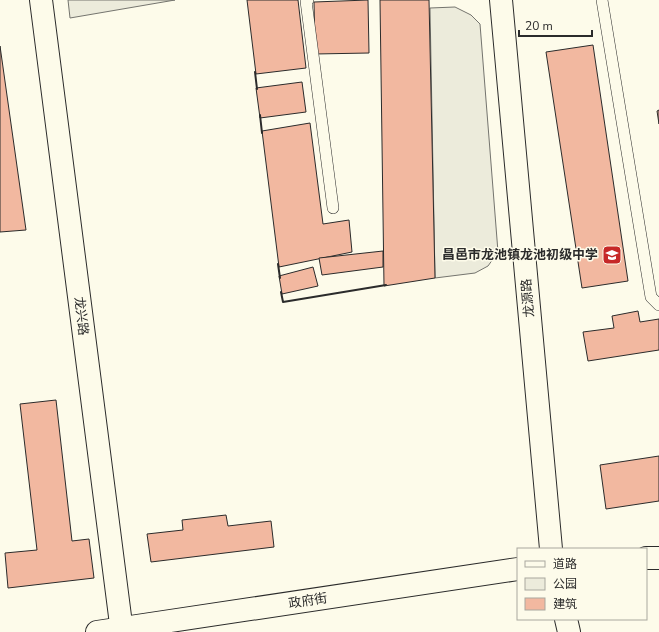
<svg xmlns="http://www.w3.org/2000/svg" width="659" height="632" font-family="'Nunito Sans','Noto Sans SC',sans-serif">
  <rect width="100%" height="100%" fill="#fdfbea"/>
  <g fill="#ecebdb" stroke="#74746e">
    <polygon points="68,0 175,0 70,18"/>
    <polygon points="455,7 471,15 480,24 498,252 488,266 475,273 435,278 430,8"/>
  </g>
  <g fill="#f2b8a0" stroke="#2b2b2b">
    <polygon points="247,0 298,0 306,68 256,74"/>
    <polygon points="368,0 369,53 315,54 314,2"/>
    <polygon points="380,0 429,0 435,278 384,286"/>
    <polygon points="593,45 628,281 582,288 546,52"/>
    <polygon points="0,46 26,230 0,232"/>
    <polygon points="302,82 306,112 260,118 256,88"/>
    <polygon points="659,110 659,124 657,111"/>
    <polygon points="310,123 323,224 349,220 352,252 279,267 262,131"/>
    <polygon points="383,251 383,267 322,275 319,258"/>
    <polygon points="313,267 318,286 282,294 279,276"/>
    <polygon points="638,311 640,322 659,319 659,350 588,361 583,332 614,328 612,316"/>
    <polygon points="56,400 72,541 89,539 94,578 8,588 5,553 37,550 20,404"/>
    <polygon points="659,456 659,501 606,509 600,465"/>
    <polygon points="226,515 228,526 271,521 274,547 151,562 147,534 183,530 182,520"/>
  </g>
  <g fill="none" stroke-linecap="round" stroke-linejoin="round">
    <defs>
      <g id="service">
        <polyline points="308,0 306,1 333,208"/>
        <polyline points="602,0 651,297 659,305"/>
      </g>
      <g id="tertiary">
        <polyline points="41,0 122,632"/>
        <polyline points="501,0 551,549"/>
        <polyline points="646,558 659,558"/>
        <polyline points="566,619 569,632"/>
        <polyline points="97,632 518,569"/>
      </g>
    </defs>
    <use href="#service" stroke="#2b2b2b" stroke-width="12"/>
    <use href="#tertiary" stroke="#2b2b2b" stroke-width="24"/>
    <use href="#service" stroke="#fdfbea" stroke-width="11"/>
    <use href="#tertiary" stroke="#fdfbea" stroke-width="22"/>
    <g stroke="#2b2b2b" stroke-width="2">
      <polyline points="255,72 257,89"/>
      <polyline points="260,115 262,133"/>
      <polyline points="278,264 280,278"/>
      <polyline points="281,292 283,302 386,285"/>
    </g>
  </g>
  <defs>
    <symbol id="school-square" viewBox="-11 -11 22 22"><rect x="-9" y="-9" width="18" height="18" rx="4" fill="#c62828" stroke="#fdfbea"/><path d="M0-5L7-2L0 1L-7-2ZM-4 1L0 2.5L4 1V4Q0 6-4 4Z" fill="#fff"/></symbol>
  </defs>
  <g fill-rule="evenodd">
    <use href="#school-square" x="601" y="244" width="22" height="22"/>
  </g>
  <g text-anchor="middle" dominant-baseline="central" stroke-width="3" stroke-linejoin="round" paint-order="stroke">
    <g font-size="13" font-weight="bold" fill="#2b2b2b" stroke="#fdfbea" text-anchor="end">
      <text x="598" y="255">昌邑市龙池镇龙池初级中学</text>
    </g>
    <g font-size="13" fill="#2b2b2b" stroke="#fdfbea">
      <text transform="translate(528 298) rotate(-95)">龙源路</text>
      <text transform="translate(81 316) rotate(83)">龙兴路</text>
      <text transform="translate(308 601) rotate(-9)">政府街</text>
    </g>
  </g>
  <rect x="517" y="548" width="130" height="72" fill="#fdfbea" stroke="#a9a89e"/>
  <rect x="525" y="561" width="20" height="6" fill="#fdfbea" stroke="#a9a89e"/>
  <text x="553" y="568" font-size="12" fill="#2b2b2b">道路</text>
  <rect x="525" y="578" width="20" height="12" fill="#ecebdb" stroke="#a9a89e"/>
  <text x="553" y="588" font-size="12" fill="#2b2b2b">公园</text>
  <rect x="525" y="598" width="20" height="12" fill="#f2b8a0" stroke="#a9a89e"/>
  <text x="553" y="608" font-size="12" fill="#2b2b2b">建筑</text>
  <path d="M519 30v6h73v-6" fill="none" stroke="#2b2b2b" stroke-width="2"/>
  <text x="525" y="30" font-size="12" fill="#2b2b2b" stroke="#fdfbea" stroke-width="3" paint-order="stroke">20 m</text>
</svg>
